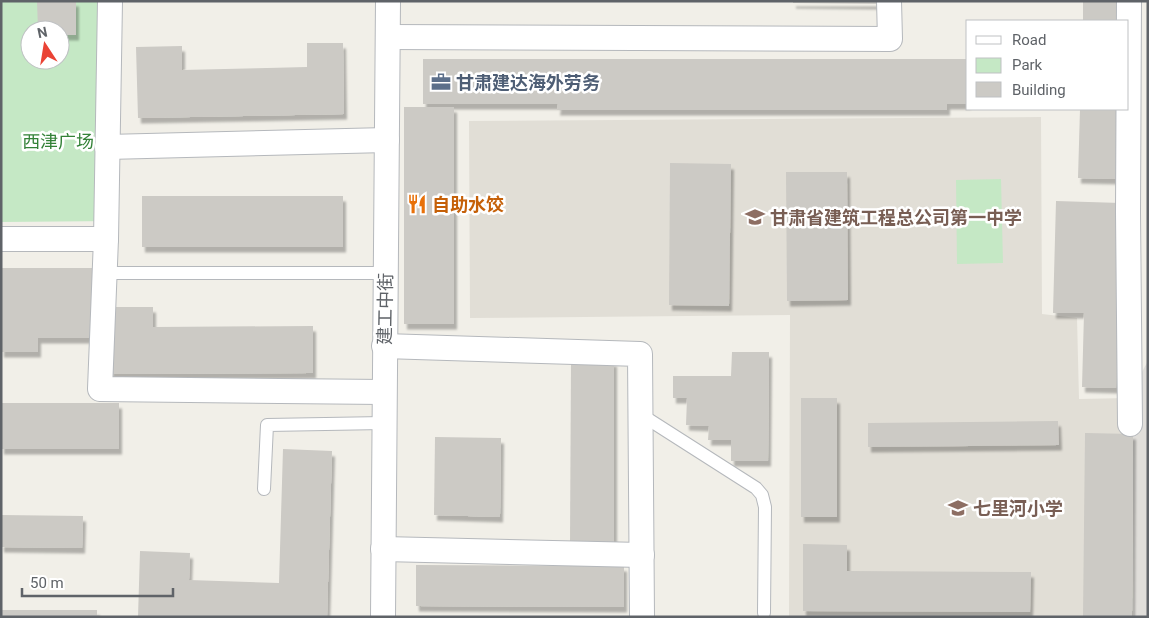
<svg xmlns="http://www.w3.org/2000/svg" width="1149" height="618" font-family="Roboto,'Noto Sans SC',sans-serif">
  <defs>
    <filter id="shadow"><feDropShadow dx="3" dy="5.5" stdDeviation="1" flood-color="#0004"/></filter>
  </defs>
  <rect width="100%" height="100%" fill="#f1efe8"/>
  <polygon fill="#e0deda" points="1148,361 1148,617 1134,617 1132,390"/>
  <polygon fill="#e1ded6" points="1041,117 1042,314 1077,318 1079,399 1128,398 1125,617 789,617 790,315 470,318 469,121"/>
  <g fill="#c5e8c5" fill-rule="evenodd">
    <path d="M1 1H115V221L1 222ZM30 30H60V60H30Z"/>
    <polygon points="1001,179 1003,263 957,264 956,180"/>
  </g>
  <g fill="#cccac5" filter="url(#shadow)">
    <polygon points="37,1 76,1 76,35 60,35 60,30 38,30"/>
    <polygon points="793,1 878,1 878,4 793,3"/>
    <rect x="1083" y="1" width="42" height="20"/>
    <polygon points="307,43 343,43 344,114 138,118 136,47 182,46 182,70 307,67"/>
    <polygon points="423,59 968,59 968,104 947,104 947,110 557,110 558,104 423,104"/>
    <rect x="404" y="107" width="50" height="217"/>
    <polygon points="1080,109 1122,109 1120,179 1078,178"/>
    <polygon points="670,163 731,164 729,306 669,305"/>
    <polygon points="786,172 847,172 848,300 787,301"/>
    <rect x="142" y="196" width="201" height="51"/>
    <polygon points="1056,201 1121,203 1116,388 1082,387 1084,313 1053,313"/>
    <polygon points="1,268 94,268 94,338 38,338 38,352 1,352"/>
    <polygon points="109,307 153,307 153,327 313,326 313,373 110,374"/>
    <polygon points="732,352 769,352 768,461 731,461 731,440 708,440 709,426 686,425 687,398 673,398 673,376 731,376"/>
    <polygon points="571,361 614,361 614,544 570,544"/>
    <rect x="801" y="398" width="36" height="119"/>
    <rect x="1" y="403" width="118" height="46"/>
    <polygon points="1058,421 1059,445 868,447 868,423"/>
    <polygon points="1085,433 1133,434 1132,617 1083,617"/>
    <polygon points="435,437 501,438 500,517 434,515"/>
    <polygon points="283,449 332,451 327,617 138,617 140,551 190,553 189,580 279,583"/>
    <polygon points="1,515 83,516 82,548 1,547"/>
    <polygon points="803,544 847,545 847,571 1031,572 1030,612 803,611"/>
    <polygon points="416,565 624,566 624,607 416,606"/>
    <rect x="1" y="610" width="96" height="7"/>
  </g>
  <g fill="none" stroke-linecap="round" stroke-linejoin="round">
    <defs>
      <g id="service">
        <polyline points="104,273 385,273"/>
        <polyline points="640,414 756,488 762,495 765,507 764,613"/>
        <polyline points="264,489 267,425 384,423"/>
      </g>
      <g id="minor">
        <polyline points="1129,1 1128,212 1130,424"/>
        <polyline points="388,37 890,39 889,1"/>
        <polyline points="107,147 387,140"/>
        <polyline points="1,239 106,239 100,389 384,392"/>
        <polyline points="106,239 110,1"/>
        <polyline points="384,346 640,354 642,617"/>
        <polyline points="383,549 642,555"/>
        <polyline points="383,617 388,1"/>
      </g>
    </defs>
    <use href="#service" stroke="#b5b8bc" stroke-width="14"/>
    <use href="#minor" stroke="#b5b8bc" stroke-width="26"/>
    <use href="#service" stroke="#fff" stroke-width="12"/>
    <use href="#minor" stroke="#fff" stroke-width="24"/>
  </g>
  <defs>
    <symbol id="office-bare" viewBox="-9 -9 18 18"><path d="M-6-3h4V-5.5h4V-3h4V5H-6ZM-1-4.5V-3h2v-1.5ZM-6 0V1H6V0Z" fill="#5c6f8a" stroke="#fff" stroke-width="2.5" paint-order="stroke"/></symbol>
    <symbol id="restaurant-bare" viewBox="-9 -9 18 18"><path d="M-5-6h1v4h1v-4h1v4h1v-4h1v5L-1.5 .5V6h-2V.5L-5-1ZM5-6V6H3V1.5H1.5Q1.5-4 5-6Z" fill="#e8710a" stroke="#fff" stroke-width="2.5" paint-order="stroke"/></symbol>
    <symbol id="school-bare" viewBox="-9 -9 18 18"><path d="M0-5L7-2L0 1L-7-2ZM-4 1L0 2.5L4 1V4Q0 6-4 4Z" fill="#8d6e63" stroke="#fff" stroke-width="2.5" paint-order="stroke"/></symbol>
  </defs>
  <g fill-rule="evenodd">
    <use href="#office-bare" x="427" y="68" width="28" height="28"/>
    <use href="#restaurant-bare" x="403" y="190" width="28" height="28"/>
    <use href="#school-bare" x="741" y="203" width="28" height="28"/>
    <use href="#school-bare" x="944" y="494" width="28" height="28"/>
  </g>
  <g text-anchor="middle" dominant-baseline="central" stroke-width="5" stroke-linejoin="round" paint-order="stroke">
    <g font-size="18" font-weight="bold" fill="#4e5e75" stroke="#fff" text-anchor="start">
      <text x="456" y="82">甘肃建达海外劳务</text>
    </g>
    <g font-size="18" fill="#348238" stroke="#fff">
      <text x="58" y="141">西津广场</text>
    </g>
    <g font-size="18" font-weight="bold" fill="#c56008" stroke="#fff" text-anchor="start">
      <text x="432" y="204">自助水饺</text>
    </g>
    <g font-size="18" font-weight="bold" fill="#785e54" stroke="#fff" text-anchor="start">
      <text x="770" y="217">甘肃省建筑工程总公司第一中学</text>
      <text x="973" y="508">七里河小学</text>
    </g>
    <g font-size="18" fill="#5f6368" stroke="#fff">
      <text transform="translate(385 309) rotate(-89)">建工中街</text>
    </g>
  </g>
  <rect width="1149" height="618" fill="none" stroke="#5f6368" stroke-width="5"/>
  <rect x="966" y="20" width="162" height="90" fill="#ffffff" stroke="#bfc1c3"/>
  <rect x="976" y="36" width="25" height="8" fill="#ffffff" stroke="#bfc1c3"/>
  <text x="1012" y="45" font-size="15" fill="#5f6368">Road</text>
  <rect x="976" y="58" width="25" height="15" fill="#c5e8c5" stroke="#bfc1c3"/>
  <text x="1012" y="70" font-size="15" fill="#5f6368">Park</text>
  <rect x="976" y="82" width="25" height="15" fill="#cccac5" stroke="#bfc1c3"/>
  <text x="1012" y="95" font-size="15" fill="#5f6368">Building</text>
  <g transform="translate(45 45) rotate(348)"><circle r="24" fill="#ffffff" stroke="#bfc1c3"/>
  <path d="M0-4L9 19L0 12L-9 19Z" fill="#ea4335"/>
  <text y="-8" font-size="14" font-weight="bold" text-anchor="middle" fill="#5f6368">N</text>
  </g>
  <path d="M22 588v8h151v-8" fill="none" stroke="#5f6368" stroke-width="2.5"/>
  <text x="30" y="588" font-size="15" fill="#5f6368" stroke="#ffffff" stroke-width="4" paint-order="stroke">50 m</text>
</svg>
